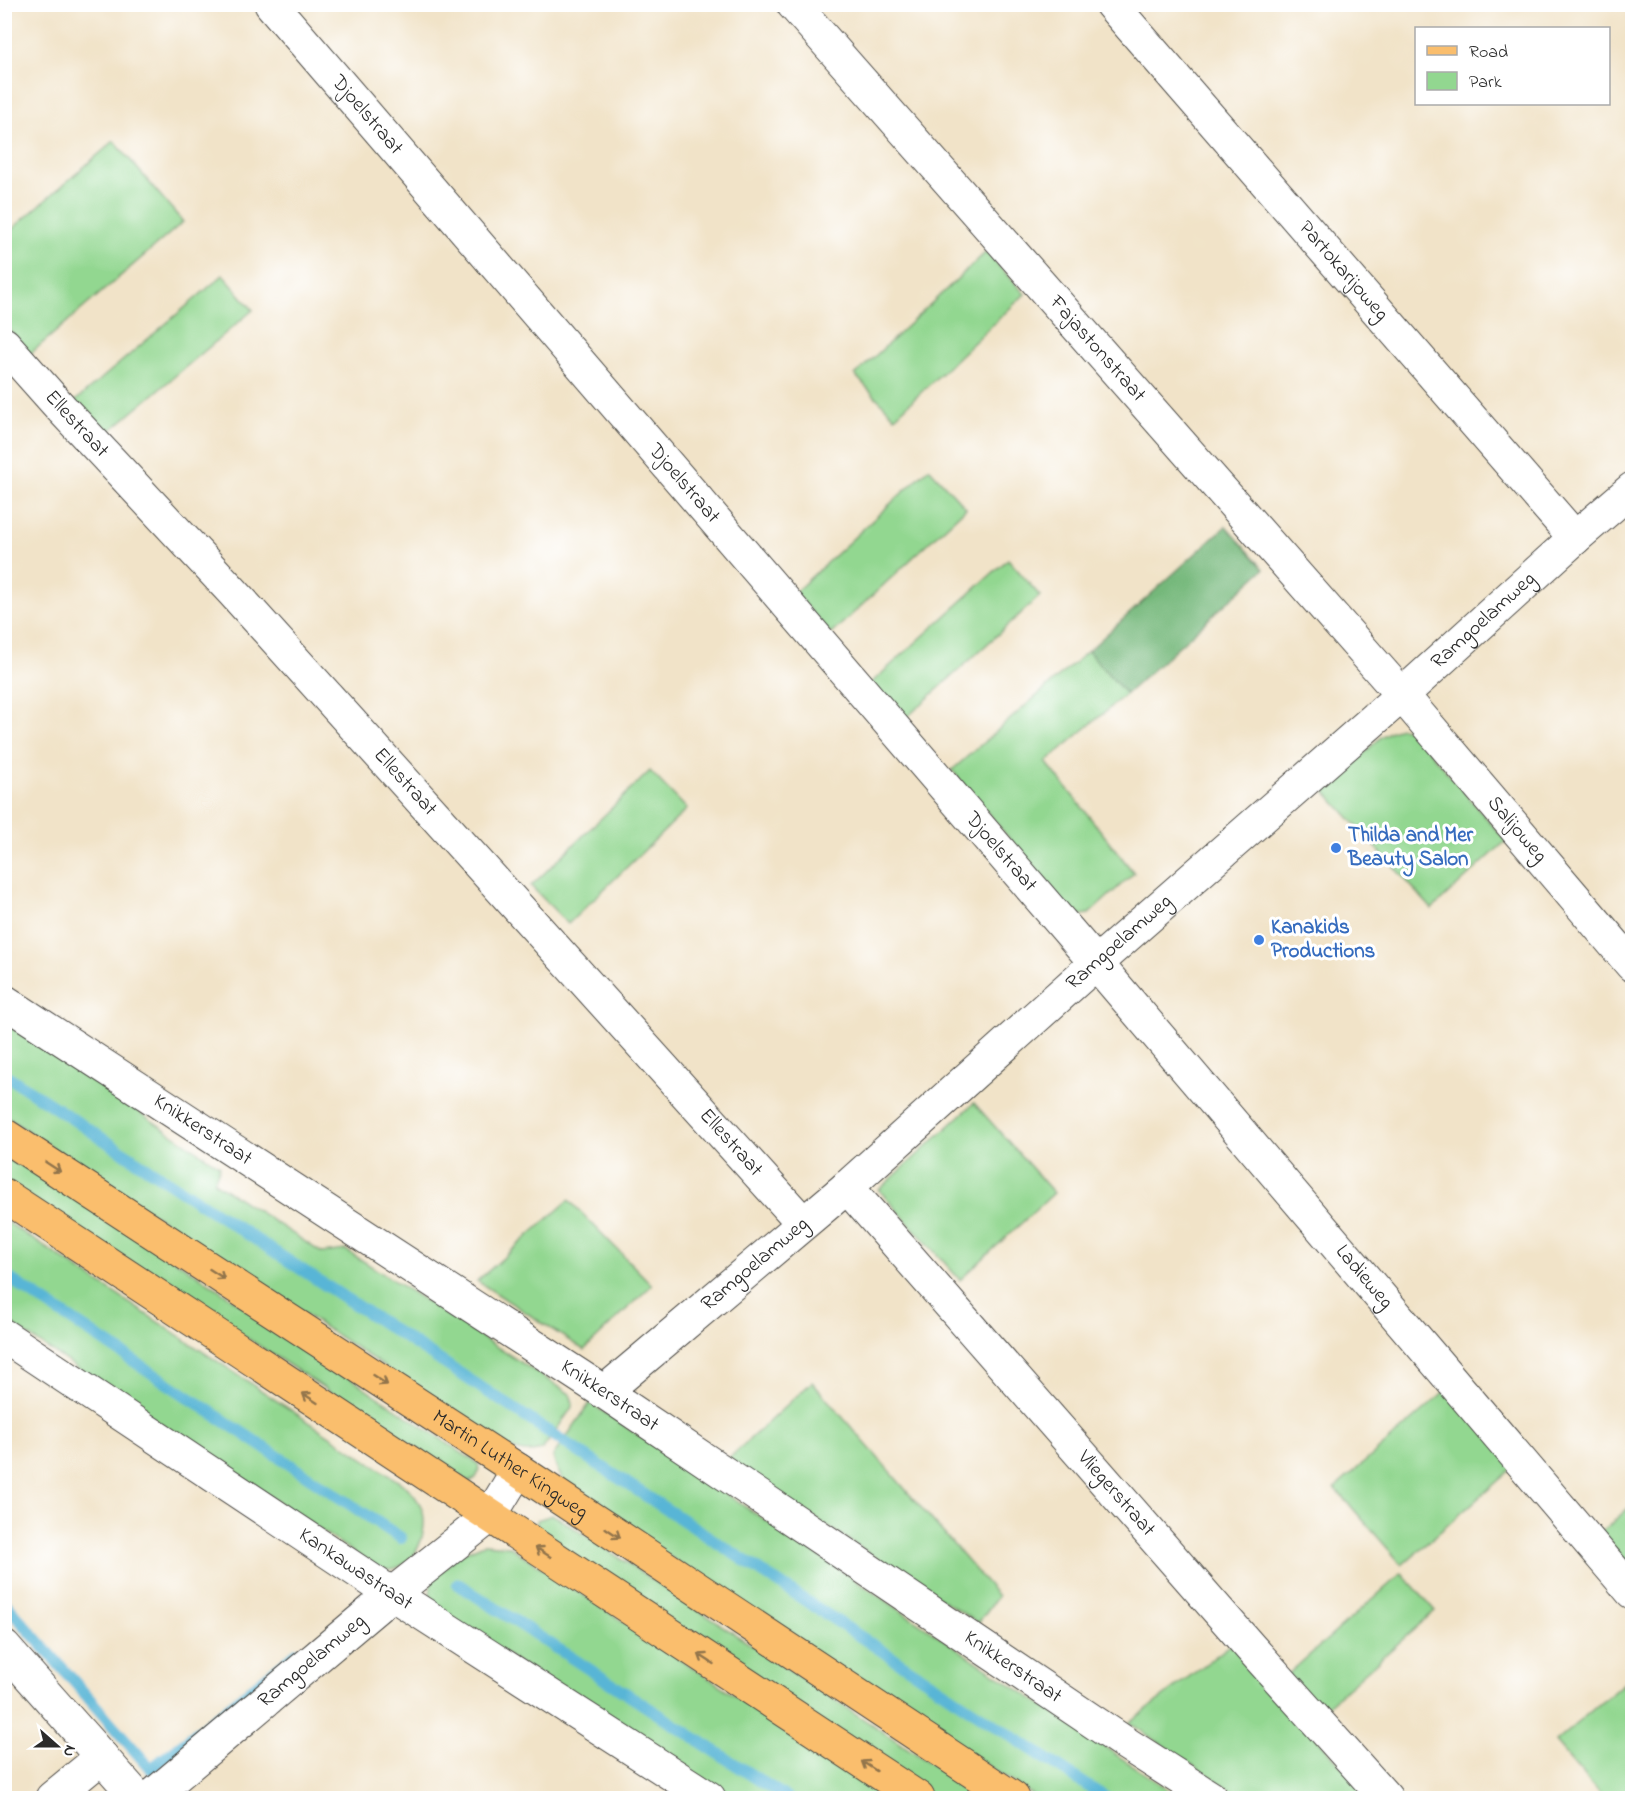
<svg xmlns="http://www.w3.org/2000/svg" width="1637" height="1803" font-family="'Indie Flower',sans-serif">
  <rect width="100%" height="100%" fill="#fff"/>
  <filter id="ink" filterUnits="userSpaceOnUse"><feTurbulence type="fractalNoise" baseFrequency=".0167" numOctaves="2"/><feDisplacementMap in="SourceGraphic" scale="12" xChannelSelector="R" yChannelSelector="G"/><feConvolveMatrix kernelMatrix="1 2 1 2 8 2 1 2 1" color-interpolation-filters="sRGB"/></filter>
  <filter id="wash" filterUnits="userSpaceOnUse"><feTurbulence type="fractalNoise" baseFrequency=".008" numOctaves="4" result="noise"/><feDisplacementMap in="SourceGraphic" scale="24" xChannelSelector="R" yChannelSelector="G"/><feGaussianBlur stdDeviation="1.35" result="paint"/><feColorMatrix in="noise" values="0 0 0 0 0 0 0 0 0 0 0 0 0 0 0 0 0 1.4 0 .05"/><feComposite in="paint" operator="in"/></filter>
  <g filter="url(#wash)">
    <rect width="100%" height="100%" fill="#f1e3c8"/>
    <g fill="#92d790" stroke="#5e815e" stroke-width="1.5">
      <polygon points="114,141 183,222 30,354 5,325 4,236"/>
      <polygon points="986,252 1025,294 895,417 855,375"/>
      <polygon points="223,275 253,310 103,437 74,402"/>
      <polygon points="929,468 966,508 831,634 794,593"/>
      <polygon points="1008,559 1040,596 904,720 870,684"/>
      <polygon points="1088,651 1126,694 1046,762 1134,873 1089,914 1074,916 952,770"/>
      <polygon points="1401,728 1411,730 1506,841 1432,909 1325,791 1382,736 1391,731"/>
      <polygon points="650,771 687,809 568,924 531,886"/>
      <path d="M4 1022 220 1166 214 1182 322 1253 346 1250 570 1394 573 1403 571 1409 542 1450C528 1454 519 1452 506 1447L5 1116Z"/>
      <polygon points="974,1103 1054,1193 960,1280 879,1190"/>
      <path d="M4 1145 478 1464C480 1473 478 1479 469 1482L5 1181Z"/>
      <polygon points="569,1200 652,1285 584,1350 477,1281"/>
      <path d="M4 1220 407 1487C413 1494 421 1502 423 1512 427 1532 418 1561 396 1568 390 1570 383 1569 377 1568L5 1320Z"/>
      <polygon points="812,1382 998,1596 978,1623 726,1461"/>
      <polygon points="1448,1389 1515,1466 1402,1565 1335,1488"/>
      <path d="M590 1403 1181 1798H1037L586 1502C567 1487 559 1480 553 1456Z"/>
      <polygon points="1632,1505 1632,1571 1600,1533"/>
      <polygon points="552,1515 559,1518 983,1798 935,1798 548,1545 536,1528 537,1520"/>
      <polygon points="484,1544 509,1546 890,1798 730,1798 443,1614 430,1598 431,1581 458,1555"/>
      <polygon points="1402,1573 1435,1611 1320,1712 1287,1675"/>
      <polygon points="1233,1643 1370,1798 1243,1798 1129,1723"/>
      <polygon points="1632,1676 1632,1798 1603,1798 1555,1742"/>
    </g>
    <polygon fill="#75b87a" stroke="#507252" stroke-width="1.5" points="1226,526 1264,569 1126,694 1088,651"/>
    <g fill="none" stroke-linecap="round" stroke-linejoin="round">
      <g stroke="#58b5d6" stroke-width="12">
        <polyline points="4,1074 1106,1798"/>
        <polyline points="4,1275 401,1538"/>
        <polyline points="458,1584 787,1798"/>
        <polyline points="4,1602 151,1769 297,1653"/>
      </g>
    </g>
  </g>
  <g filter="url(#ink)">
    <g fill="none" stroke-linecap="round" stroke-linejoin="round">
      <defs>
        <g id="minor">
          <path id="s1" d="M271 4 1096 963 1632 1592"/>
          <path id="s2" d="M793 4 1402 695 1632 965"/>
          <path id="s3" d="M1111 4 1575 538"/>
          <path id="s4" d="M4 344 61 408 233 592 803 1223"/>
          <path id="s5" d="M4 1001 604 1392 1122 1741 1211 1798"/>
          <path id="s6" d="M847 1187 1250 1647 1386 1798"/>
          <path id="s7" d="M4 1336 392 1594 709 1798"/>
          <path id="s8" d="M604 1392 847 1187 1096 963 1402 695 1575 538 1632 489"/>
          <polyline points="4,1647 138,1798"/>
          <polyline points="52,1798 102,1757"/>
          <path id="s9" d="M150 1798 392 1594 490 1516 518 1470"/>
        </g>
        <g id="major">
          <path id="s10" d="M4 1135 518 1470 1013 1798"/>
          <polyline points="4,1195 918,1798"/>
        </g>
      </defs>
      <use href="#minor" stroke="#494743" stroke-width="35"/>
      <use href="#major" stroke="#494743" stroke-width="35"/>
      <use href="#minor" stroke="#fff" stroke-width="33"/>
      <use href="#major" stroke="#fabe6d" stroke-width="33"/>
    </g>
    <defs><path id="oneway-shaft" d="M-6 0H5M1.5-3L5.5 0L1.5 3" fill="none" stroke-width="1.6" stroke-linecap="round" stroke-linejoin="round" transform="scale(1.5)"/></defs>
    <g stroke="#92744c">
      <use href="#oneway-shaft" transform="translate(53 1167) rotate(33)"/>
      <use href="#oneway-shaft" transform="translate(217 1274) rotate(33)"/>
      <use href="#oneway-shaft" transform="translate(380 1380) rotate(33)"/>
      <use href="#oneway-shaft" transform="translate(310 1398) rotate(-147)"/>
      <use href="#oneway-shaft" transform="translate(613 1533) rotate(34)"/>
      <use href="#oneway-shaft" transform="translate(543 1552) rotate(-147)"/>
      <use href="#oneway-shaft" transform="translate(706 1659) rotate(-147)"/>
      <use href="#oneway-shaft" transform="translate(869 1766) rotate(-147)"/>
    </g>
  </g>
  <g fill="#3f7fe0" stroke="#fff" stroke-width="2">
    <circle cx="1336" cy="848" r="6"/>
    <circle cx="1259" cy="940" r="6"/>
  </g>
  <g text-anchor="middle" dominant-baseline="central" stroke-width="6" stroke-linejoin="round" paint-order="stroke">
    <g font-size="21" fill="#2b2b2b" stroke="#fff">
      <text stroke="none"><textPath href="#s1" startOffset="147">Djoelstraat</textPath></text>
      <text stroke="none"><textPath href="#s3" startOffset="354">Partokarijoweg</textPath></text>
      <text stroke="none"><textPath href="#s2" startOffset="460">Fajastonstraat</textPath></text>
      <text stroke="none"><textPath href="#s4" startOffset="108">Ellestraat</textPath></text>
      <text stroke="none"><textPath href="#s1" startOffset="633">Djoelstraat</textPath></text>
      <text stroke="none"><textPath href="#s8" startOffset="1170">Ramgoelamweg</textPath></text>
      <text stroke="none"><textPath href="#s4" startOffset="594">Ellestraat</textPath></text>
      <text stroke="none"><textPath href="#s2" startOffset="1098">Salijoweg</textPath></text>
      <text stroke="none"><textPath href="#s1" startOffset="1119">Djoelstraat</textPath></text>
      <text stroke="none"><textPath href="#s8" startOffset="684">Ramgoelamweg</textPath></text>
      <text stroke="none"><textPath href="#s5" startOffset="237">Knikkerstraat</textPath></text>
      <text stroke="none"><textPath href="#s4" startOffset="1080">Ellestraat</textPath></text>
      <text stroke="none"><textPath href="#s8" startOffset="198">Ramgoelamweg</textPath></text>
      <text stroke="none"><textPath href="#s1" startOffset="1678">Ladieweg</textPath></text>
      <text stroke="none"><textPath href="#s5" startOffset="723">Knikkerstraat</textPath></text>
      <text stroke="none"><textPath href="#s10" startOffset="604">Martin Luther Kingweg</textPath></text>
      <text stroke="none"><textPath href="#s6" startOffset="408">Vliegerstraat</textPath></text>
      <text stroke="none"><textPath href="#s7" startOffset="422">Kankawastraat</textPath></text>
      <text stroke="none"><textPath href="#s9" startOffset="212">Ramgoelamweg</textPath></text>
      <text stroke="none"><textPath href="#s5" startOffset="1209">Knikkerstraat</textPath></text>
    </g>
    <g font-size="21" font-weight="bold" fill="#366cbe" stroke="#fff" text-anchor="start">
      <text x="1348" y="836">Thilda and Mer<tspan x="1348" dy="24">Beauty Salon</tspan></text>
      <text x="1271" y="928">Kanakids<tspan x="1271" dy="24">Productions</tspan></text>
    </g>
  </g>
  <rect width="1637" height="1803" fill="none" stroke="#fff" stroke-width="24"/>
  <rect x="1415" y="27" width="195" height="78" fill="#ffffff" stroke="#aaaaaa" stroke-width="1.5"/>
  <rect x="1427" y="46" width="30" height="9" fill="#fabe6d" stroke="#aaaaaa" stroke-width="1.5"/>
  <text x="1469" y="57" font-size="18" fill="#2b2b2b">Road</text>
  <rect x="1427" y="72" width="30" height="18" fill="#92d790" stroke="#aaaaaa" stroke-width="1.5"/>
  <text x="1469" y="87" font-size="18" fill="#2b2b2b">Park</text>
  <g transform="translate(57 1746) rotate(111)" stroke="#ffffff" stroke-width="4.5" paint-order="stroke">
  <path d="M0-4.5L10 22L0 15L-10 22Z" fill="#2b2b2b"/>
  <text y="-9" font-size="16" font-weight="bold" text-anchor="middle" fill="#2b2b2b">N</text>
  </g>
</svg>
